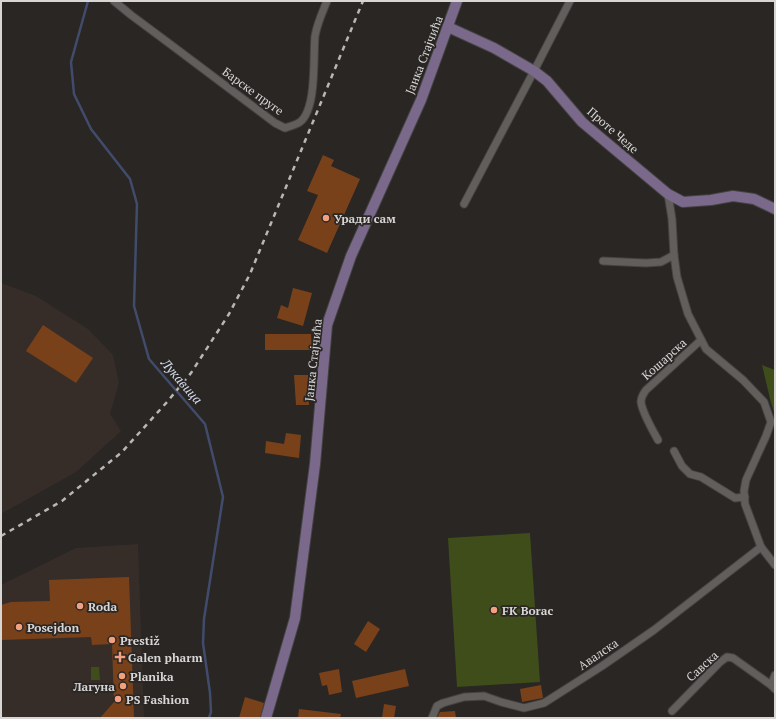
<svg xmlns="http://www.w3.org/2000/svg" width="776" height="719" font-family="'PT Serif',serif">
  <rect width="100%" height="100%" fill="#292624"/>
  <g fill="#362d28">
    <polygon points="1,283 36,296 88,329 113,355 119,383 110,414 121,431 76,472 1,514"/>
    <polygon points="138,544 144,718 1,718 1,585 76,548"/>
  </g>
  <g fill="#3e4d1a">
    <polygon points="762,365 775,370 775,415 771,403"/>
    <polygon points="530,533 540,682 457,687 448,538"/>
    <polygon points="91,667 99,667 100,680 91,680"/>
  </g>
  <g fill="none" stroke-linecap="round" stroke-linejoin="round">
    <polyline stroke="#414c6c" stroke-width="2.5" points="88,1 71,62 74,94 91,129 130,179 137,204 134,306 149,359 205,424 223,497 204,619 203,643 210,693 211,712 209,718"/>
  </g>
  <g fill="#79411a">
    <polygon points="323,155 334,160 331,166 360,179 327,253 298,240 318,195 307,191"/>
    <polygon points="293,288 312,293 303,326 277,318 281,305 288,308"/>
    <polygon points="43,325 93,358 76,383 26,351"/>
    <polygon points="265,334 311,334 312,350 265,350"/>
    <polygon points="294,375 308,375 309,405 296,405"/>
    <polygon points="286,433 301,435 299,458 265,453 266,441 284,444"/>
    <polygon points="129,577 134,718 100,718 114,702 112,644 92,645 91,637 1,640 1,605 11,602 50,601 49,580"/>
    <polygon points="368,621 380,629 366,652 354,644"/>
    <polygon points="339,669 342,692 329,695 327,685 322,686 319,673"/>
    <polygon points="405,669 409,686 356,698 352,681"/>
    <polygon points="541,685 543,698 522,702 520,689"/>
    <polygon points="245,697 264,703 260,718 239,718"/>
    <polygon points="384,704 396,706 394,718 382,718"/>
    <polygon points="299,709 341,714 340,718 298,718"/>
    <polygon points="455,711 456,718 437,718 440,712"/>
  </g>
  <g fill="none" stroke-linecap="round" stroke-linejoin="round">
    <defs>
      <g id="street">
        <path d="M114 1 131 15 170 44 275 123 285 128C290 126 296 125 300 122 317 109 313 57 315 36 317 24 322 13 327 1"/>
        <polyline points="668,194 672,219 674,255 677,277 688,314 706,349 743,380 764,402 771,422 766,436 746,480 744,491 745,504 761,547 775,565"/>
        <polyline points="464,204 534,71 570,1"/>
        <polyline points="603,261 646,263 661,262 674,255"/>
        <path d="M658 440C653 431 642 412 641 402 641 397 643 394 646 390L701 340"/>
        <polyline points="674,451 682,466 690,474 701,477 735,498 745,497"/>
        <polyline points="775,675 771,685 775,689"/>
        <polyline points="672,711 720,662 727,657 733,658 771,685"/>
        <polyline points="432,718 437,706 443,703 464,697 484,696 501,702 524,708 544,703 602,666 654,630 761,547"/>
      </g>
      <g id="secondary">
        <polyline points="448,27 494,48 534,71 547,81 582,122 668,194 683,202 711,200 733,196 754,199 775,209"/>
        <polyline points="266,718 295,618 315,464 327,325 351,256 421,100 457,1"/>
      </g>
    </defs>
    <use href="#street" stroke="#454342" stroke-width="9"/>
    <use href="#secondary" stroke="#454342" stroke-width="12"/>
    <use href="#street" stroke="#615e5c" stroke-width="7"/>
    <use href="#secondary" stroke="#7b698c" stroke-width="10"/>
    <polyline stroke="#b9b7b6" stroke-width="2.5" stroke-dasharray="5 5" stroke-linecap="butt" points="1,536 62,501 122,452 167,402 191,373 229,314 250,274 363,1"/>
  </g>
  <g fill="#f2a080" stroke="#292624" stroke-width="1.5">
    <circle cx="326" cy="218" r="4"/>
    <circle cx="80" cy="606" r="4"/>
    <circle cx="494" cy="610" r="4"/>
    <circle cx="19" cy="627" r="4"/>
    <circle cx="112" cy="640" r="4"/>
    <path d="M118 651h4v4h4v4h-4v4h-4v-4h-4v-4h4z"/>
    <circle cx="122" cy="676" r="4"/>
    <circle cx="123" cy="686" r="4"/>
    <circle cx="118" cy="699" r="4"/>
  </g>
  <g text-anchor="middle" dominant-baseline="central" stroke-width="3.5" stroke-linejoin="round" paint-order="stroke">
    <g font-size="12" fill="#d8d6d5" stroke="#292624">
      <text transform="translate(424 55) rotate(-69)">Јанка Стајчића</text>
      <text transform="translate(253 91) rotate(36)">Барске пруге</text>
      <text transform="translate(613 130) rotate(41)">Проте Чеде</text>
      <text transform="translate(664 359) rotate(-42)">Кошарска</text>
      <text transform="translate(313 360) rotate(-84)">Јанка Стајчића</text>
      <text transform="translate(598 654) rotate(-34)">Авалска</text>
      <text transform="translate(702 666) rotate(-43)">Савска</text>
    </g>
    <g font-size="12" font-weight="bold" fill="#d8d6d5" stroke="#292624" text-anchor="start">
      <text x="334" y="218">Уради сам</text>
      <text x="88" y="606">Roda</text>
      <text x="502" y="610">FK Borac</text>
      <text x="27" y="627">Posejdon</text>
      <text x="120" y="640">Prestiž</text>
      <text x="128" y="657">Galen pharm</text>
      <text x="130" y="676">Planika</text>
      <text x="115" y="686" text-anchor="end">Лагуна</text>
      <text x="126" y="699">PS Fashion</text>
    </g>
    <g font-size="13" font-style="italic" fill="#d5dfef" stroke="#292624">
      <text transform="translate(182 381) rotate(49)">Лукавица</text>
    </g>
  </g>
  <rect width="776" height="719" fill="none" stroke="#d8d6d5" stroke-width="4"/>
</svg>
